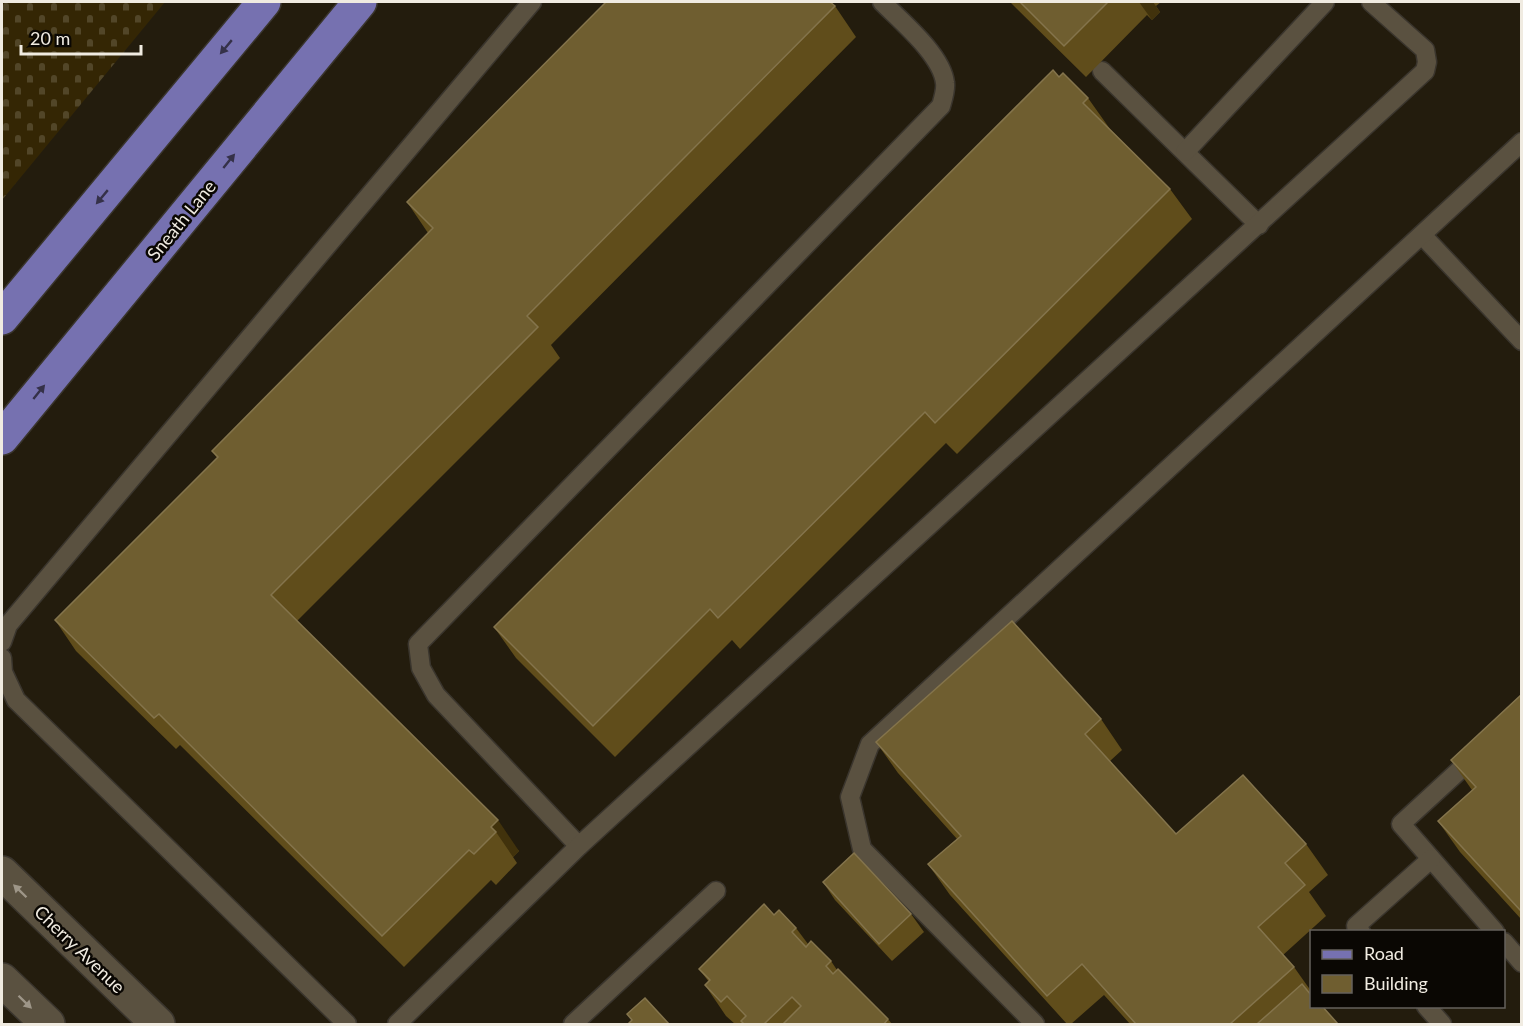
<svg xmlns="http://www.w3.org/2000/svg" width="1523" height="1026" font-family="Lato,sans-serif">
  <defs>
    <pattern id="cemetery-stones" width="16" height="16" patternUnits="userSpaceOnUse" patternTransform="scale(1.5)"><rect width="16" height="16" fill="#342604"/><path d="M2 7V4a2 2 0 0 1 4 0v3zM10 15v-3a2 2 0 0 1 4 0v3z" fill="#524628"/></pattern>
  </defs>
  <rect width="100%" height="100%" fill="#231c0d"/>
  <polygon fill="url(#cemetery-stones)" points="2,2 165,2 2,200"/>
  <g fill="none" stroke-linecap="round" stroke-linejoin="round">
    <defs>
      <g id="service">
        <polyline points="1102,71 1259,225"/>
        <polyline points="1185,152 1325,2"/>
        <polyline points="1422,235 1522,341"/>
        <polyline points="2,642 8,625 532,2"/>
        <polyline points="2,658 3,672 16,700 347,1024"/>
        <polyline points="1476,755 1401,824 1495,932"/>
        <path d="M579 846 436 695 421 668 418 644 941 106C943 99 946 90 945 83 942 55 901 21 882 2"/>
        <polyline points="1361,932 1356,926 1431,859"/>
        <polyline points="1504,942 1522,963"/>
        <polyline points="1426,1006 1442,1024"/>
        <polyline points="397,1024 579,846 1425,71 1427,62 1425,50 1371,2"/>
        <polyline points="573,1024 716,891"/>
        <polyline points="1035,1024 862,849 850,797 870,744 1522,142"/>
      </g>
      <g id="tertiary">
        <polyline points="2,873 158,1024"/>
        <polyline points="2,980 48,1024"/>
      </g>
      <g id="primary">
        <polyline points="2,318 264,2"/>
        <polyline points="2,438 360,2"/>
      </g>
    </defs>
    <use href="#service" stroke="#3a352d" stroke-width="21"/>
    <use href="#tertiary" stroke="#3a352d" stroke-width="36"/>
    <use href="#primary" stroke="#3a352d" stroke-width="36"/>
    <use href="#service" stroke="#5a5140" stroke-width="18"/>
    <use href="#tertiary" stroke="#5a5140" stroke-width="33"/>
    <use href="#primary" stroke="#7671b0" stroke-width="33"/>
  </g>
  <g fill="#604d1b">
    <polygon points="1010,2 1161,2 1156,6 1160,12 1152,20 1147,15 1086,77"/>
    <polygon points="835,6 856,37 551,345 560,358 297,621 519,851 513,857 517,863 496,885 491,880 404,967 180,745 176,749 76,651 55,620 217,458 212,451 428,233 407,202"/>
    <polygon points="1059,77 1088,98 1110,129 1170,189 1192,219 957,454 946,443 740,649 732,640 615,757 516,658 494,627"/>
    <polygon points="1521,695 1521,919 1460,852 1438,821 1472,790 1451,760"/>
    <polygon points="1101,719 1122,750 1110,761 1176,834 1306,844 1328,875 1309,892 1326,916 1283,955 1294,967 1311,991 1311,1006 1338,1024 1130,1024 1104,995 1071,1024 1067,1024 950,895 928,864 957,839 898,773 876,742"/>
    <polygon points="823,882 911,914 924,932 892,961 835,900"/>
    <polygon points="796,928 808,944 831,961 837,970 888,1019 892,1024 735,1024 726,1016 705,985 709,982 699,969"/>
  </g>
  <g fill="#41320c">
    <polygon points="1139,2 1153,2 1160,12 1152,20"/>
    <polygon points="498,820 519,851 513,857 496,832 491,827"/>
  </g>
  <g fill="#6f5e30" stroke="#84744c" stroke-width="1.5">
    <polygon points="606,2 830,2 835,6 527,316 538,327 271,595 498,820 491,827 496,832 474,854 469,850 382,936 159,714 154,718 55,620 218,457 212,451 433,228 407,202"/>
    <polygon points="1020,2 1108,2 1064,46"/>
    <polygon points="1053,70 1059,77 1063,73 1088,98 1083,103 1170,189 935,423 925,412 718,618 710,609 593,726 494,627"/>
    <polygon points="1012,621 1101,719 1085,734 1176,834 1243,775 1306,844 1285,863 1305,885 1258,927 1294,967 1230,1024 1136,1024 1082,964 1047,996 928,864 961,836 876,742"/>
    <polygon points="1521,695 1521,911 1438,821 1476,787 1451,760"/>
    <polygon points="854,853 911,914 879,944 823,882"/>
    <polygon points="764,904 774,915 779,910 796,928 792,932 806,947 811,941 831,961 826,966 833,974 838,969 888,1019 884,1024 885,1024 783,1024 801,1006 792,997 764,1024 744,1024 741,1021 746,1016 727,996 721,1002 705,985 710,980 699,969"/>
    <polygon points="1302,984 1311,995 1311,1006 1322,1006 1338,1024 1257,1024"/>
    <polygon points="645,998 669,1024 628,1024 632,1020 627,1014"/>
  </g>
  <defs><path id="oneway-solid" d="M-6-.8H1V-3.2L6.5 0L1 3.2V.8H-6Z" transform="scale(1.5)"/></defs>
  <g fill="#353148">
    <use href="#oneway-solid" transform="translate(226 47) rotate(130)"/>
    <use href="#oneway-solid" transform="translate(229 161) rotate(-51)"/>
    <use href="#oneway-solid" transform="translate(102 197) rotate(130)"/>
    <use href="#oneway-solid" transform="translate(39 392) rotate(-51)"/>
  </g>
  <g fill="#9e9688">
    <use href="#oneway-solid" transform="translate(20 891) rotate(-136)"/>
    <use href="#oneway-solid" transform="translate(25 1002) rotate(44)"/>
  </g>
  <g text-anchor="middle" dominant-baseline="central" stroke-width="5" stroke-linejoin="round" paint-order="stroke">
    <g font-size="18" fill="#f0ebe1" stroke="#0a0703">
      <text transform="translate(181 220) rotate(-51)">Sneath Lane</text>
      <text transform="translate(80 949) rotate(44)">Cherry Avenue</text>
    </g>
  </g>
  <rect width="1523" height="1026" fill="none" stroke="#f0ebe1" stroke-width="6"/>
  <rect x="1310" y="930" width="195" height="78" fill="#0a0703" stroke="#66625c" stroke-width="1.5"/>
  <rect x="1322" y="950" width="30" height="9" fill="#7671b0" stroke="#66625c" stroke-width="1.5"/>
  <text x="1364" y="960" font-size="18" fill="#f0ebe1">Road</text>
  <rect x="1322" y="975" width="30" height="18" fill="#6f5e30" stroke="#66625c" stroke-width="1.5"/>
  <text x="1364" y="990" font-size="18" fill="#f0ebe1">Building</text>
  <path d="M21 45v9h120v-9" fill="none" stroke="#f0ebe1" stroke-width="3"/>
  <text x="30" y="45" font-size="18" fill="#f0ebe1" stroke="#0a0703" stroke-width="4.5" paint-order="stroke">20 m</text>
</svg>
